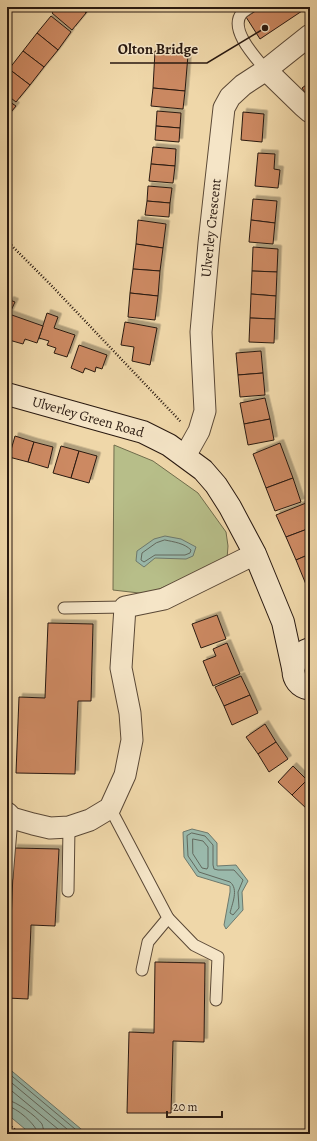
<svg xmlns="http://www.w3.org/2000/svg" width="317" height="1141" font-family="Alegreya,serif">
  <defs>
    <filter id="shadow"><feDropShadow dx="3.5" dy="-3.5" stdDeviation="0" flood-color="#0004"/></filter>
  </defs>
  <rect width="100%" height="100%" fill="#efd7a9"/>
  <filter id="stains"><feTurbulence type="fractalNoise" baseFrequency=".005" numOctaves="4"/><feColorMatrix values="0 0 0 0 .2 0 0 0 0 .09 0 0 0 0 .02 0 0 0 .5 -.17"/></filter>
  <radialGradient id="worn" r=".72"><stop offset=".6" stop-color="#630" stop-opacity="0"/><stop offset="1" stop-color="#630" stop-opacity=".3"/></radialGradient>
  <polygon fill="#b7be89" stroke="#706c4c" points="114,445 153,461 198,493 226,532 228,546 227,559 148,594 113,590"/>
  <g fill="#9ab9ab" stroke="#6d796d">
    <polygon points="165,536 181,539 196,547 193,556 186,559 155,558 144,567 136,561 137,551 154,539"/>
    <polygon points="192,829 208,833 217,843 217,866 236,865 248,881 242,892 243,910 226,929 224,925 230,892 230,886 197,876 184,857 183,832"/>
    <polygon points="7,1067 87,1134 31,1134 7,1114"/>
  </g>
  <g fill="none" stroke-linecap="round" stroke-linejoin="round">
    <g stroke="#62695e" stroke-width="1">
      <path d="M165 540C174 542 184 543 191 550L190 553 185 555H155L144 562 141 560 142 553 156 543Z"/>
      <path d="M192 833 205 836 213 845V865L214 869 218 870H234L243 880 238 892 239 908 233 915 230 913C232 904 239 889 230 882L199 872 188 856 187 836Z"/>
      <polygon points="193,839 203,841 208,847 208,867 207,869 202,868 193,854"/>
      <polyline points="7,1072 81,1134"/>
      <polyline points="7,1079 73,1134"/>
      <polyline points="7,1087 64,1134"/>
      <path d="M7 1100C16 1101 36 1116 42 1124 43 1128 44 1130 44 1134"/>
      <path d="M7 1106C16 1107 37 1125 38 1134"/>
    </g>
  </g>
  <g fill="#cc8962" stroke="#291910" filter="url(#shadow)">
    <polygon points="57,7 80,7 86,13 72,30 52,13"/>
    <polygon points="80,7 91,7 86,13"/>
    <polygon points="262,7 308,7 260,39 246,17"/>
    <polygon points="51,16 71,32 58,50 37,33"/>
    <polygon points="37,33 58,50 44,67 23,51"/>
    <polygon points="23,51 44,67 30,85 9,69"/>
    <polygon points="155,51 188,55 185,91 153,88"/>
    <polygon points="9,69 30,85 16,102 7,95 7,71"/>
    <polygon points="310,82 310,100 302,88"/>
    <polygon points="153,88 185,91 183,109 151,106"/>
    <polygon points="7,100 16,106 7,117"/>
    <polygon points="157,111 181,113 180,128 156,126"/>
    <polygon points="243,112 264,114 262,142 241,140"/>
    <polygon points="156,126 180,128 179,142 155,140"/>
    <polygon points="153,147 176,149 175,166 151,164"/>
    <polygon points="258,153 275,154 274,169 280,170 278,188 255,186"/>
    <polygon points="151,164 175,166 173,183 149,181"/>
    <polygon points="148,186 172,188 170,203 147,201"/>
    <polygon points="253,199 277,201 275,223 251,220"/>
    <polygon points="147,201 170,203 169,217 145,215"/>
    <polygon points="138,220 166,224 163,248 136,244"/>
    <polygon points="251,220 275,223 273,244 249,242"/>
    <polygon points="136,244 163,248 160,271 133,269"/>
    <polygon points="253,247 278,249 277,272 252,271"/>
    <polygon points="133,269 160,271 158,296 130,293"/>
    <polygon points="252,271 277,272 276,296 251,294"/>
    <polygon points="130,293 158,296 155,320 128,317"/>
    <polygon points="251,294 276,296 275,319 250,318"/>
    <polygon points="10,300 15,302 7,319 7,306"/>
    <polygon points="47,313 58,317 54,328 75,335 67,357 54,353 56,348 47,345 49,341 39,338"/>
    <polygon points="9,314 43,326 37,343 25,339 23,344 9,340 11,336 7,334 7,319"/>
    <polygon points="250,318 275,319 274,343 249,342"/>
    <polygon points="125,322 157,328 150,365 132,361 134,347 121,345"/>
    <polygon points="79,345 107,355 102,369 96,367 95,372 85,368 83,373 71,368"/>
    <polygon points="261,351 263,373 238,375 236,353"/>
    <polygon points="263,373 265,395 240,397 238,375"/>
    <polygon points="265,398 270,419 244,424 240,403"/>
    <polygon points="270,419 274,440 248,445 244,424"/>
    <polygon points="15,436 34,442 28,462 9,457"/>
    <polygon points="34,442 53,447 48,468 28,462"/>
    <polygon points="280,443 293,478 266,488 253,454"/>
    <polygon points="61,446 79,451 71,478 53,473"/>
    <polygon points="79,451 97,456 89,483 71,478"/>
    <polygon points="293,478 301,502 275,511 266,488"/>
    <polygon points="306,503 310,511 310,528 286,537 276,515"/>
    <polygon points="310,528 310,554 296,560 286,537"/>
    <polygon points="310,554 310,581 305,582 296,560"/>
    <polygon points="310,581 310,594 305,582"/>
    <polygon points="217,615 226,639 201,648 192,624"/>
    <polygon points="48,623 93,624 91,701 78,701 75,774 16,773 19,697 45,698"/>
    <polygon points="227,643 240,674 213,686 203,661 216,656 213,649"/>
    <polygon points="241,676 250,695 224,706 215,687"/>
    <polygon points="250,695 258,713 232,725 224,706"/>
    <polygon points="265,724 276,742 258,754 246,737"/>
    <polygon points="276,742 288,759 269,772 258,754"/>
    <polygon points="293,766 307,780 292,795 278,782"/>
    <polygon points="307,780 310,782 310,806 307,809 292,795"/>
    <polygon points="14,848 59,849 55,926 31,925 28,999 7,998 7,923 11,923"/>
    <polygon points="155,962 205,963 204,1042 173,1041 171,1113 127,1113 129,1032 154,1033"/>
  </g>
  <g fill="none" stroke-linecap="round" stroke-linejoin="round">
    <defs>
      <g id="lane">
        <path d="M250 7C248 9 244 11 242 13 228 29 256 58 266 70"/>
        <polyline points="64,608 125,607"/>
        <polyline points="110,808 168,918 148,942 142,970"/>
        <polyline points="7,878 12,818"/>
        <polyline points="68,891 69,827"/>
        <polyline points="168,918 194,945 218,957 216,1000"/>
      </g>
      <g id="street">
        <polyline points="266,70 303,106 310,112"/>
        <polyline points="185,456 199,431 205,411 201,332 209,243 224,108 230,97 243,85 266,70 310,35"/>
        <polyline points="7,813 12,818 33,824 50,828 69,827 90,820 110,808 125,775 132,740 130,713 121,668 125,607 164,599 255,554"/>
      </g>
      <g id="secondary">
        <polyline points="7,394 143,432 169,445 203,470 216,485 230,507 255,554 283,622 293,668"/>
        <path d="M310 649C289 656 287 685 310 689"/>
      </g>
    </defs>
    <use href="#lane" stroke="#5a4836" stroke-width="13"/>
    <use href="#street" stroke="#5a4836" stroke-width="23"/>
    <use href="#secondary" stroke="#291910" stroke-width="24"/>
    <g stroke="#291910" stroke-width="2.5" stroke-dasharray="1 2" stroke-linecap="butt">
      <polyline points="7,241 49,283 181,422"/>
      <polyline points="7,1123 20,1134"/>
    </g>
    <use href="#lane" stroke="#f5e5c7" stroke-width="11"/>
    <use href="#street" stroke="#f5e5c7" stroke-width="21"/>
    <use href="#secondary" stroke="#f5e5c7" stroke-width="22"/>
  </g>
  <g text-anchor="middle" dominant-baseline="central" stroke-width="3" stroke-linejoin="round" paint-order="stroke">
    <g font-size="14" fill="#291910" stroke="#f5e5c7">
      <text transform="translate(211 228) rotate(-84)">Ulverley Crescent</text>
      <text transform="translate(88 417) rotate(16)">Ulverley Green Road</text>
    </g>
  </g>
  <path fill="none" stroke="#291910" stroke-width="1.5" d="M265 28L207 63H110"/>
  <circle fill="#291910" stroke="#f5e5c7" stroke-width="1.5" cx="265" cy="28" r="4"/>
  <g font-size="15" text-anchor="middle" font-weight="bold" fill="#291910" stroke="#f5e5c7" stroke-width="3" stroke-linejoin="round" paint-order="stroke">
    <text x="158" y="54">Olton Bridge</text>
  </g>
  <rect width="317" height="1141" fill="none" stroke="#efd7a9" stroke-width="24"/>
  <rect x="8" y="8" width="301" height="1125" fill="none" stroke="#291910" stroke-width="2"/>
  <rect x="12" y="12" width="293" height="1117" fill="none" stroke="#291910"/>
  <path d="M167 1111v6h55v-6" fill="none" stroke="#291910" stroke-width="2"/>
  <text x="173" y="1111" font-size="12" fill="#291910" stroke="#f5e5c7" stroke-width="3" paint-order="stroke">20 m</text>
  <rect width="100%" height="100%" filter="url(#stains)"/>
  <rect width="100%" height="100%" fill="url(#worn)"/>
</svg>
